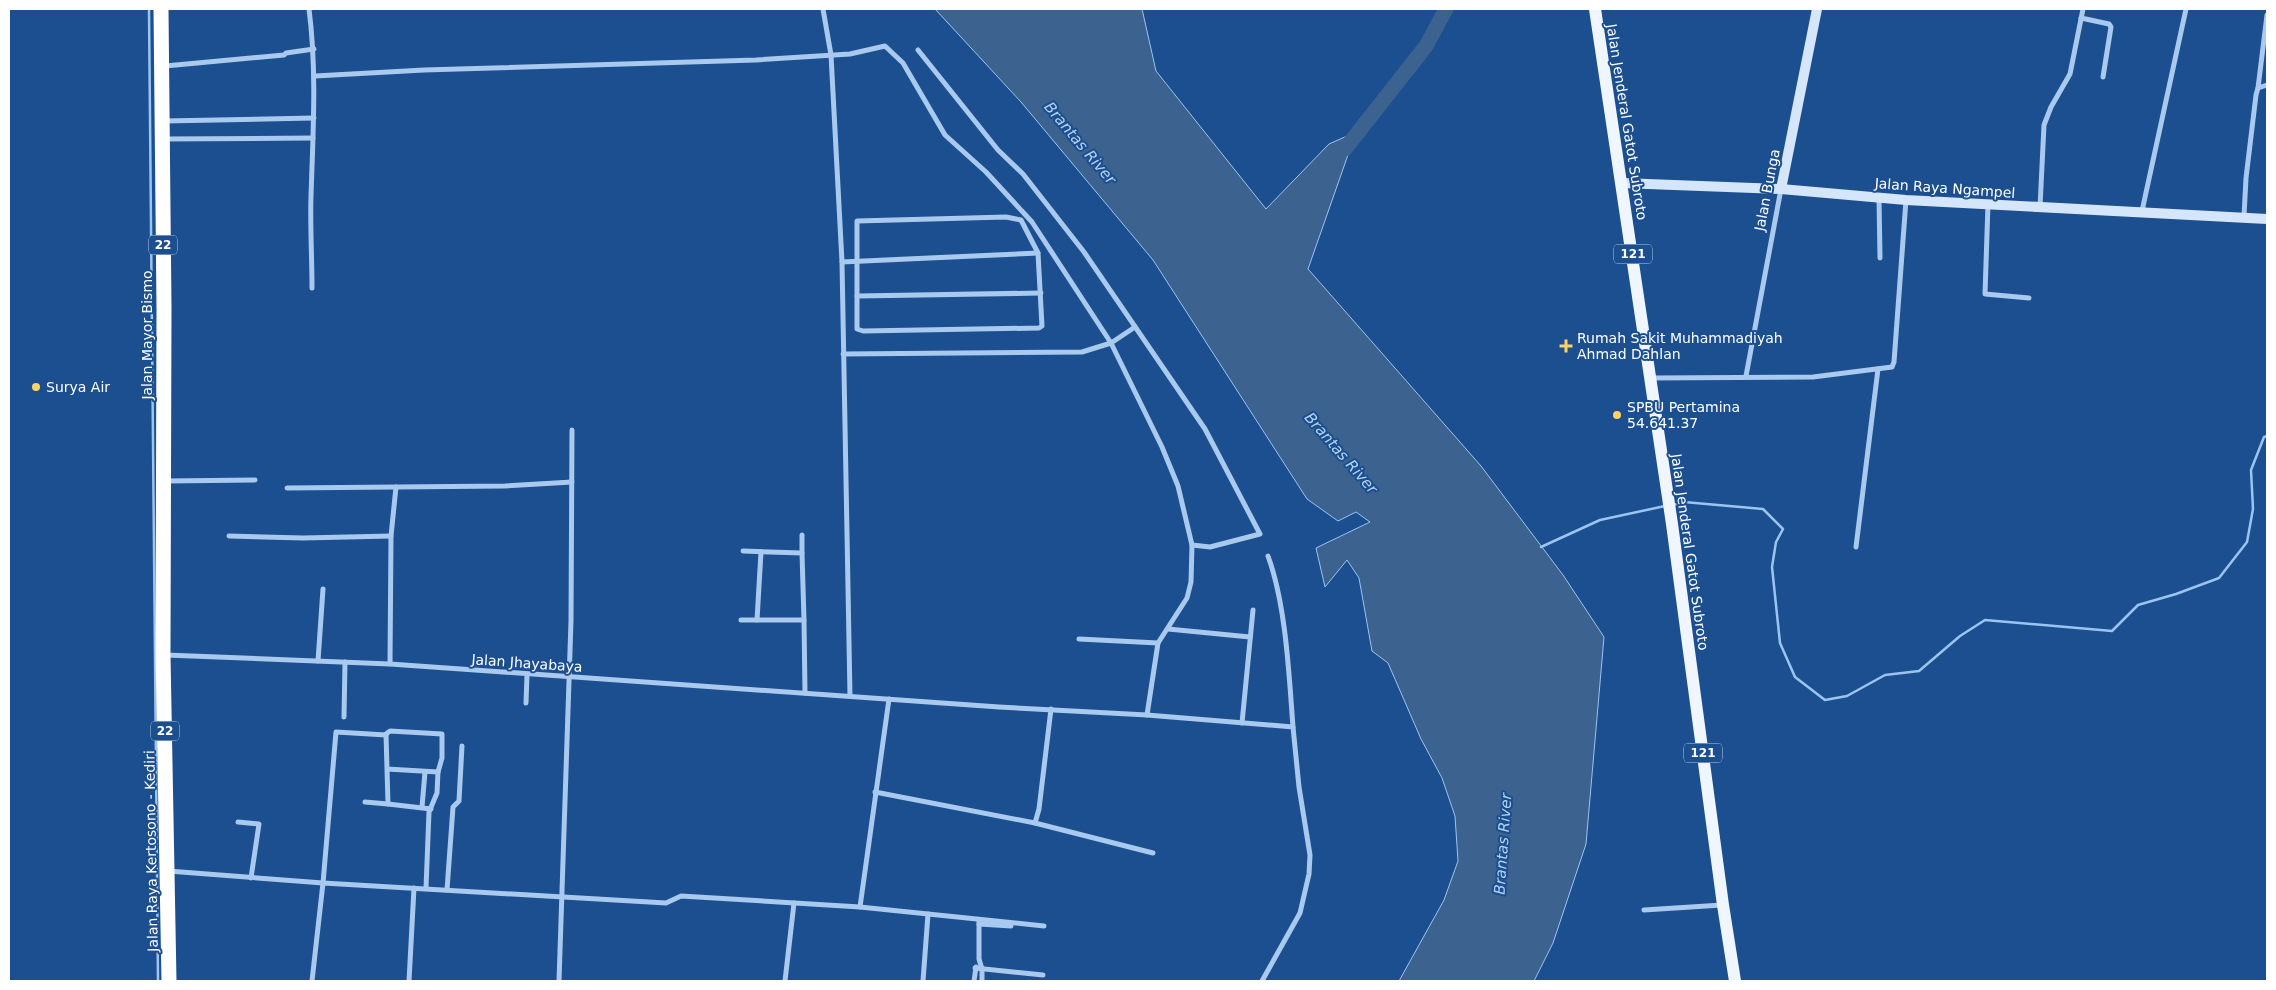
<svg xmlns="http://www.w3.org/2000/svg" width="2276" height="990" font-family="'DejaVu Sans',sans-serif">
  <rect width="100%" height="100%" fill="#1b4f8f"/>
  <polygon fill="#3c6290" stroke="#9cc4f0" points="935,9 1142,9 1156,71 1266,209 1329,144 1356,132 1308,269 1481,466 1563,575 1604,637 1586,844 1553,943 1534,981 1399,981 1444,900 1458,861 1455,816 1442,778 1421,739 1388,663 1372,651 1359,578 1347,560 1325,587 1316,548 1370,522 1356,512 1338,521 1307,499 1153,260 1021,102"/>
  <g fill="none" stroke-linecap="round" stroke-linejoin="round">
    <g stroke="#9cc4f0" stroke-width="2.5">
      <polyline points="149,9 158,981"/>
      <polyline points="1673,505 1684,502 1763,509 1783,529 1776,542 1772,567 1780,643 1795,677 1825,700 1847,696 1885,675 1919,671 1960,636 1985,620 2112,631 2138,605 2176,594 2219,578 2247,542 2253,509 2251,470 2264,437 2267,436"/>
      <polyline points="1541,547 1600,520 1665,506"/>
    </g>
    <polyline stroke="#3c6290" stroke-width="15" points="1345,149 1426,46 1446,9"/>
    <g stroke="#a9c9ee" stroke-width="5">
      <path d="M309 9C317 71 313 133 311 196 310 226 312 257 312 288"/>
      <polyline points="823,9 831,55 842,262 850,696"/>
      <polyline points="2081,18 2109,24 2111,27 2103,77"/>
      <polyline points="918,50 998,150 1023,174 1084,252 1205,429 1260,534 1210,547 1192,545"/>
      <polyline points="165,66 284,55 286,53 314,49"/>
      <polyline points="315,76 424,70 756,60 850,54 885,46 903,63 945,135 986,172 1032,222 1111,343 1162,447 1178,486 1192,545 1191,582 1187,598 1158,643 1147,715"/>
      <polyline points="2258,88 2267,15"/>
      <polyline points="164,121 314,118"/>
      <polyline points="163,139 313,138"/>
      <polyline points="1879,198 1880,258"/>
      <polyline points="1988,204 1985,294 2029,298"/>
      <polyline points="2040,207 2044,125 2051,107 2070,74 2083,9"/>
      <polyline points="2142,211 2186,9"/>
      <polyline points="2244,216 2246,178 2256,95 2258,88 2267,85"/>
      <polygon points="1006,217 1021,220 1038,253 1042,326 1039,328 863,331 857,329 857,221"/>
      <polyline points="842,262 1038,253"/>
      <polyline points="857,296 1041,293"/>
      <polyline points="843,354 1082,352 1111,343 1135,327"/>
      <polyline points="1746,376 1781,189"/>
      <polyline points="1651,378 1813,377 1892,367 1894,362 1906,200"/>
      <polyline points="166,481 255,480"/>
      <polyline points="287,488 505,486 572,482"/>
      <polyline points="802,535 802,553"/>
      <polyline points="229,536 303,538 391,536"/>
      <polyline points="1856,547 1878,369"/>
      <path d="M1268 556C1286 605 1289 675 1293 727"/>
      <polyline points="741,620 804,620 802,553 743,551"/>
      <polyline points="757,620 761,552"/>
      <polyline points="804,620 805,693"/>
      <polyline points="1168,629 1250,637"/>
      <polyline points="1079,639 1158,643"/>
      <polyline points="166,655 390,664 999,707 1147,715 1293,727 1299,787 1310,855 1309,874 1300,913 1262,981"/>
      <polyline points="318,661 323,589"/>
      <polyline points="390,664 391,536 396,487"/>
      <polyline points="526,703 527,675"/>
      <polyline points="1051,709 1039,809 1035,823 1153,853"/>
      <polyline points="344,717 345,662"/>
      <polyline points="1242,723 1253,610"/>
      <polyline points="387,769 438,772 442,758 442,734 390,731 386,734 388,804 431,809"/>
      <polyline points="875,792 1035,823"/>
      <polyline points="365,802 388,804"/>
      <polyline points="422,807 425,772"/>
      <polyline points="238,822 259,824 251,878"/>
      <polyline points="168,871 323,883 666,903 681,896 860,907 1044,926"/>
      <polyline points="426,888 429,812 437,793 438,772"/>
      <polyline points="447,890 453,807 459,801 462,746"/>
      <polyline points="860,907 889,699"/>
      <polyline points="1644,910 1722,905"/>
      <polyline points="979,920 979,959 982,969 982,981"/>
      <polyline points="979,924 1011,926"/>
      <polyline points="975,968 1043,975"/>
      <polyline points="312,981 323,883 336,732 386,735"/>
      <polyline points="409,981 414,888"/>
      <polyline points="559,981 571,621 572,430"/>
      <polyline points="785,981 794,903"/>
      <polyline points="923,981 928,914"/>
      <polyline points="974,981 976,967"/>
    </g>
    <g stroke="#d6e6fa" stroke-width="10">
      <polyline points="1621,183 1781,189 1906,200 2267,219"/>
      <polyline points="1781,189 1817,9"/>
    </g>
    <polyline stroke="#f0f6ff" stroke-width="12" points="1595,9 1672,524 1723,905 1735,981"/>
    <polyline stroke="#fff" stroke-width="15" points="161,9 164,308 163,655 169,981"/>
  </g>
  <g fill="#ffd166" stroke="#1b4f8f" stroke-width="2">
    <path d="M1563.5 338.5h5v5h5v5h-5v5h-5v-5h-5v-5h5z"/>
    <circle cx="36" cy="387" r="5"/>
    <circle cx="1617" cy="415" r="5"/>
  </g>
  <g text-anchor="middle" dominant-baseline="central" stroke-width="4" stroke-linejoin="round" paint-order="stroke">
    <g fill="#1b4f8f" stroke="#bbcadd" stroke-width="1">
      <rect x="149" y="235.5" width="28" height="19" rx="4"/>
      <rect x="1614" y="244.5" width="38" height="19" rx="4"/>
      <rect x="151" y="721.5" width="28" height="19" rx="4"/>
      <rect x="1684" y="743.5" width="38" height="19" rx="4"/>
    </g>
    <g font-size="12" font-weight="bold" fill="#fff">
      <text x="163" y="245">22</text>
      <text x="1633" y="254">121</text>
      <text x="165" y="731">22</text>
      <text x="1703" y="753">121</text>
    </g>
    <g font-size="14" fill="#fff" stroke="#1b4f8f">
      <text transform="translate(1627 122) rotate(81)">Jalan Jenderal Gatot Subroto</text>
      <text transform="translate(1945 188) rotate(4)">Jalan Raya Ngampel</text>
      <text transform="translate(1767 190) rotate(-79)">Jalan Bunga</text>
      <text transform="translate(147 335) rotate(-90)">Jalan Mayor Bismo</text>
      <text transform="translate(1690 552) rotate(82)">Jalan Jenderal Gatot Subroto</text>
      <text transform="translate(527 663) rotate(4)">Jalan Jhayabaya</text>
      <text transform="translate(151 851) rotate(-91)">Jalan Raya Kertosono - Kediri</text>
    </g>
    <g font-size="14" fill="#fff" stroke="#1b4f8f" text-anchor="start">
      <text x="1577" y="338">Rumah Sakit Muhammadiyah<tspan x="1577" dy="16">Ahmad Dahlan</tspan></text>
      <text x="46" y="387">Surya Air</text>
      <text x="1627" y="407">SPBU Pertamina<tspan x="1627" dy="16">54.641.37</tspan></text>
    </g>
    <g font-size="15" font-style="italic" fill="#b5d3f5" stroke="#1b4f8f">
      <text transform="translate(1080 143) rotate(50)">Brantas River</text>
      <text transform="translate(1341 453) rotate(49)">Brantas River</text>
      <text transform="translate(1503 844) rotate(-86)">Brantas River</text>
    </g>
  </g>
  <rect width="2276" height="990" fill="none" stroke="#ffffff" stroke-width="20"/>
</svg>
